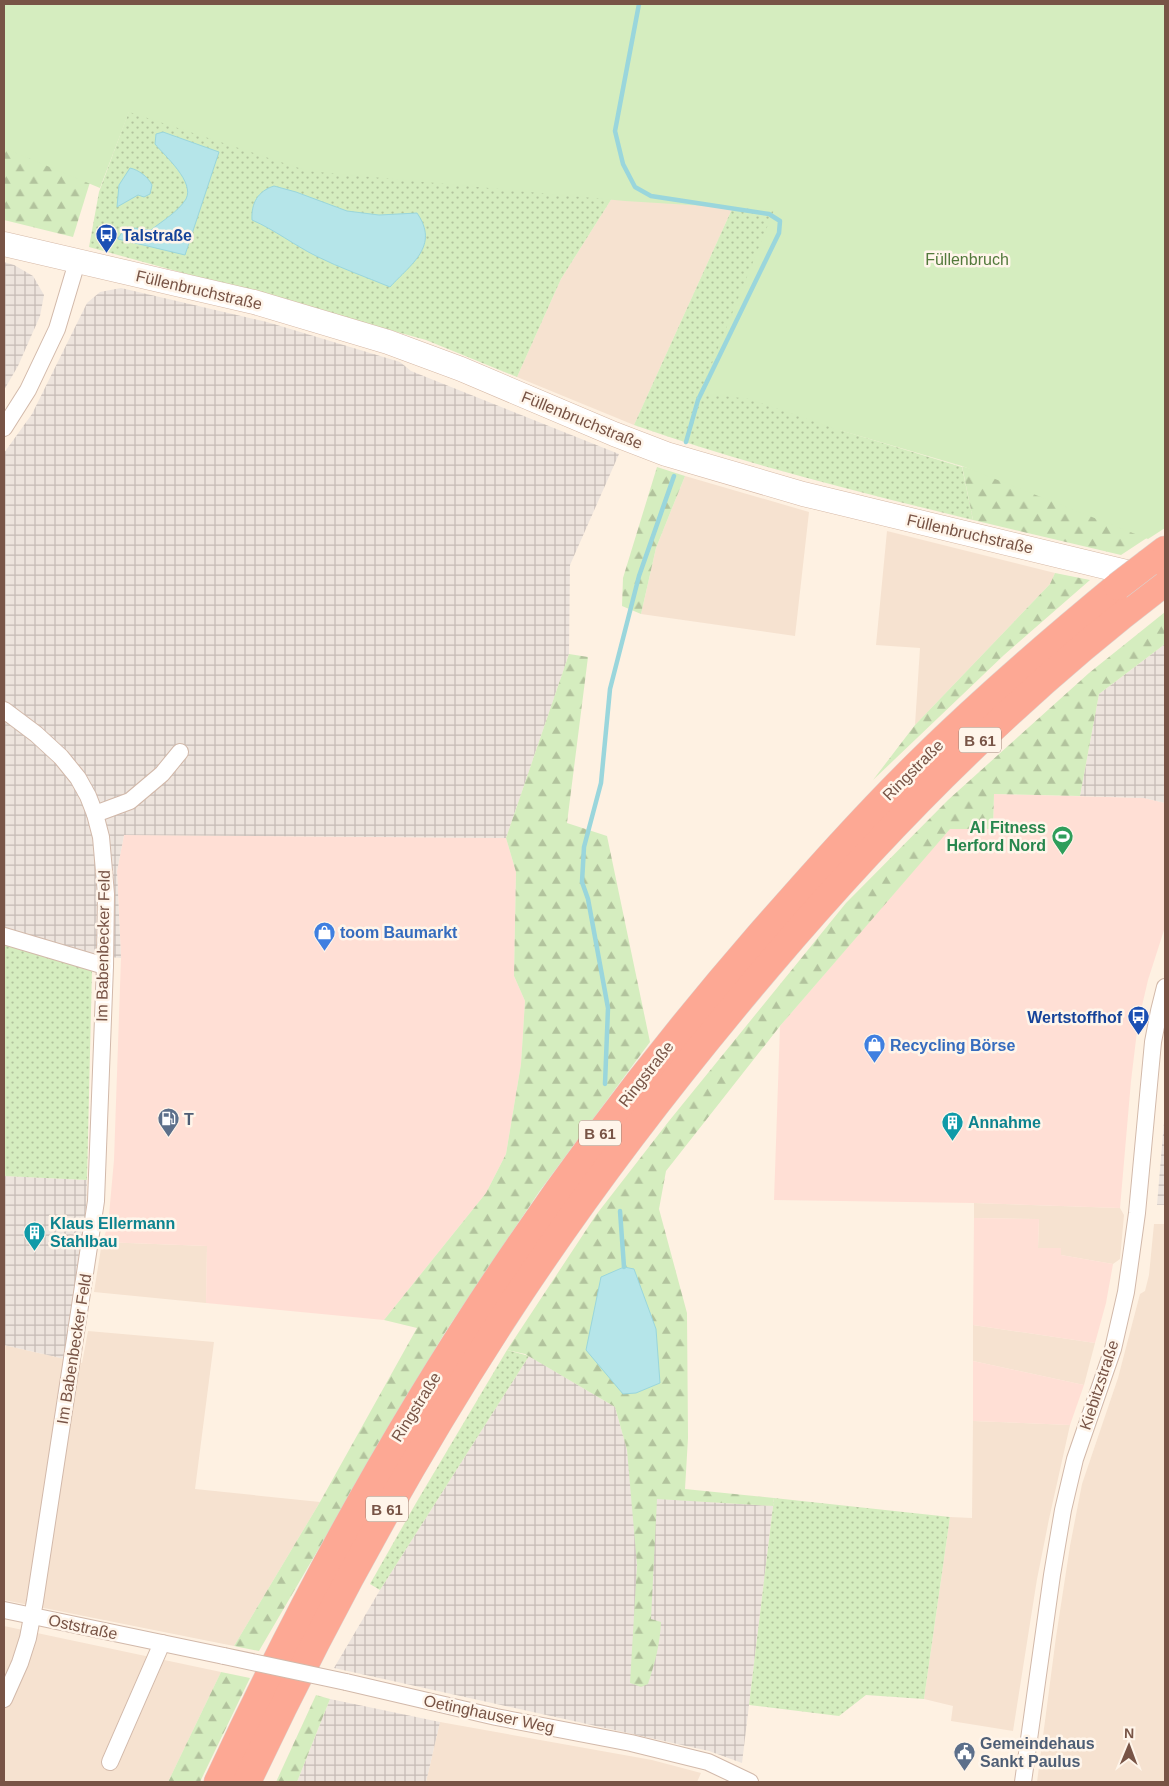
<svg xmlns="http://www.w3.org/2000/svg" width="1169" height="1786" font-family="Helvetica,sans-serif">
  <defs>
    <pattern id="industrial-grid" width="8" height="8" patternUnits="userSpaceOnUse" patternTransform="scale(1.25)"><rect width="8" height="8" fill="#ede4dd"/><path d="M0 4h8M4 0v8" fill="none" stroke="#c5bbb5"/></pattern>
    <pattern id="grass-dots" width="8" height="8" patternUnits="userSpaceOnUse" patternTransform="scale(1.25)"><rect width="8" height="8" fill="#d5edbf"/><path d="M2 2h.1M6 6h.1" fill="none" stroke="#b2c39d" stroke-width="1.8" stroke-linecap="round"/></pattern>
    <pattern id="forest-firs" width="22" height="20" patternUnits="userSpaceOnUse" patternTransform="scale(1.25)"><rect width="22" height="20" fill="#d5edbf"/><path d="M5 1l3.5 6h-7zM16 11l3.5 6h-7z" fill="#b2c39d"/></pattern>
  </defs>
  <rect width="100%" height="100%" fill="#fef1e2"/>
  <g fill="#f6e2d0">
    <polygon points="614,195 732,209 634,425 517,377 561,279"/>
    <polygon points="685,476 809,512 795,636 641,614 656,548"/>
    <polygon points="887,531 1055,573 1050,584 915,725 920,648 876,645"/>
    <polygon points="974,1203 1120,1208 1124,1215 1120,1259 1113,1264 1061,1255 1060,1248 1038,1248 1039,1219 974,1218"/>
    <polygon points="1154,1224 1165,1224 1165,1782 1037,1782 1056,1637 1070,1546 1082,1484 1118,1378 1140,1294 1145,1291 1149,1275"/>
    <polygon points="102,1242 207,1246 206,1303 94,1292"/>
    <polygon points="973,1325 1095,1343 1084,1385 973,1361"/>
    <polygon points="88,1331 214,1342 195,1489 320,1502 234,1646 4,1600 4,1345 82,1363"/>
    <polygon points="973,1421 1070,1425 1049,1519 1037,1579 1013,1731 951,1721 953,1706 924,1699 950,1517 972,1518"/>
    <polygon points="4,1626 221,1672 168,1782 4,1782"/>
    <polygon points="440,1722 652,1760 701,1773 697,1782 426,1782"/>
  </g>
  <g fill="#ffdfd5">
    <polygon points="994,794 1144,798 1165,803 1165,927 1148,980 1138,1023 1131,1081 1120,1208 974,1203 774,1200 780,1026 950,828 993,829"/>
    <polygon points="124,835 506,838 516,872 514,976 525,1001 521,1064 506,1154 486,1193 384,1320 206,1303 207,1246 102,1242 108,1226 114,1160 121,958 117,871"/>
    <polygon points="974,1218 1039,1219 1038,1248 1061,1248 1061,1255 1113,1264 1106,1303 1095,1343 973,1325"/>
    <polygon points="973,1361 1084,1385 1070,1425 973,1421"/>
  </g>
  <g fill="url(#industrial-grid)">
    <polygon points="4,262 14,265 33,276 44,295 40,316 18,366 4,390"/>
    <polygon points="121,288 267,322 400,362 411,371 619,454 570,565 569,654 506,838 124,835 117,871 121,958 86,955 4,933 4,453 32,414 87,303 100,292"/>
    <polygon points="1165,644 1165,803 1144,798 1080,796 1099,694"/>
    <polygon points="1165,1110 1165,1205 1157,1205"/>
    <polygon points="4,1176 87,1180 86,1208 65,1359 4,1345"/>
    <polygon points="529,1356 615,1407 627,1450 633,1497 773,1506 742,1763 709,1751 334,1668 380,1590"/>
    <polygon points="330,1699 440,1722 426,1782 297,1782"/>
  </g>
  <g fill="url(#grass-dots)">
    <path d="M1165 4 840 430 962 467 973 520C859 492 745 464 634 425L732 209 614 195 561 279 517 377 426 340 89 247 99 192 133 100Z"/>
    <polygon points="4,943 92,969 87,1180 4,1176"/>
    <polygon points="507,1350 529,1356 380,1590 370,1584 416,1503"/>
    <polygon points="774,1498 950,1517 924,1699 866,1695 839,1716 749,1705"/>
  </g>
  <g fill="url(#forest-firs)">
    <polygon points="4,4 117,95 73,237 4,220"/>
    <polygon points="839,430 1165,526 1121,555 973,520 962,466"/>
    <polygon points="657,467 685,476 656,548 641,614 622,606 623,578"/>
    <polygon points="1055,573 1090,580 1004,655 873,780 915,725 1050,584"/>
    <path d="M1165 612V644L1099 694 1080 796 994 794 993 829H950L780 1026 666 1171 659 1209 687 1313 688 1438 685 1489 774 1498 773 1506 657 1499 651 1619 661 1622C660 1644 655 1663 648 1684L641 1687 630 1683 637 1565 627 1450 615 1407 525 1354 507 1350 596 1215 669 1121 846 903 948 800 1089 673Z"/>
    <polygon points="569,654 588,657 567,823 607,836 650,1042 539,1192 444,1334 259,1651 234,1646 320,1502 417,1328 384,1320 486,1193 506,1154 521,1064 525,1001 514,976 516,872 506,838"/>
    <polygon points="221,1672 250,1678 200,1782 168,1782"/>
    <polygon points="316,1695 330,1699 297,1782 276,1782"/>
  </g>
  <polygon fill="#d5edbf" points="4,4 1165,4 1165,528 1148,539 962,466 839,430 749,399 700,393 774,210 625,201 308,171 129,112 100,188 4,148"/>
  <g fill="#b5e5e9" stroke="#9ad6dc">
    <path d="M163 132 219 152 185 255 118 239C126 223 135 229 151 230 162 221 178 212 186 199 195 182 165 156 155 144L156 134Z"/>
    <path d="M130 168C139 170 148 177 152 185L150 194 144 197 138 195 117 207 119 185Z"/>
    <path d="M274 186 296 192 347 211 379 215 417 213C440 246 411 264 390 287 366 277 340 268 316 256 294 245 275 230 252 220 251 203 258 191 274 186Z"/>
    <polygon points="624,1267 634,1269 656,1329 660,1383 636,1393 623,1394 586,1350 601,1277"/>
  </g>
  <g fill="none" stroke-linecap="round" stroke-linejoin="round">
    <g stroke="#9ad6dc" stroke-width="4.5">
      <polyline points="639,4 615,131 623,164 635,187 651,196 769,214 780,221 779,233 698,400 686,442"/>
      <polyline points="605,1084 608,1008 588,899 582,882 584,847 601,783 610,689 639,576 674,476"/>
      <polyline points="620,1211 624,1267"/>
    </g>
    <defs>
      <g id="street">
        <polyline points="4,428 28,390 57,329 77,262"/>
        <polyline points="4,710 36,734 61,757 78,778 88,796 95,814 101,837 106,894 105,966 96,1201 35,1601 28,1638 20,1663 4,1699"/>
        <polyline points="95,814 130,801 162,774 180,752"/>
        <polyline points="4,936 105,966"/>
        <polyline points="4,1610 224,1656"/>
        <polyline points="346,1682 496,1717 631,1743 708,1762 750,1782"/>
        <polyline points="110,1762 162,1643"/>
        <polyline points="1023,1782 1052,1575 1063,1510 1075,1459 1113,1349 1126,1292 1137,1213 1153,1042 1159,1011 1165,987"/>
      </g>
      <polyline id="secondary" points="4,244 254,302 388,342 461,369 614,434 666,454 803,494 1147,577"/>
      <g id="highway">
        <polyline points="1148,563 1165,550"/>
        <path d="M218 1782C304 1597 403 1416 519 1247 593 1138 674 1034 760 935 812 876 864 817 920 762 983 700 1050 642 1118 586"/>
        <path d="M247 1782C322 1623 406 1468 502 1320 583 1195 673 1078 769 965 888 825 1018 693 1165 582"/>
      </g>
    </defs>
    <use href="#street" stroke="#d2b9aa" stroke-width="18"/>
    <use href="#secondary" stroke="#d6b9a7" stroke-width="25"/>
    <use href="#highway" stroke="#dcd3cf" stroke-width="29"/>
    <use href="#street" stroke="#fff" stroke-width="16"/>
    <use href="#secondary" stroke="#fff" stroke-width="24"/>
    <use href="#highway" stroke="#fda894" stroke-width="28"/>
    <defs>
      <polyline id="street-bridge" points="224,1656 346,1682"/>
      <polyline id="highway-bridge" points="1118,586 1148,563"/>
    </defs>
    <use href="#street-bridge" stroke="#d2b9aa" stroke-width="18" stroke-linecap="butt"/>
    <use href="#highway-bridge" stroke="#dcd3cf" stroke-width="29" stroke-linecap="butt"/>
    <use href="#street-bridge" stroke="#fff" stroke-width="16"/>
    <use href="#highway-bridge" stroke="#fda894" stroke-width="28"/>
  </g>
  <defs>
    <symbol id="bus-pin" viewBox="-11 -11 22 30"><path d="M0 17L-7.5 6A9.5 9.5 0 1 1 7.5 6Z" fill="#1a4fb4" stroke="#fff5ea"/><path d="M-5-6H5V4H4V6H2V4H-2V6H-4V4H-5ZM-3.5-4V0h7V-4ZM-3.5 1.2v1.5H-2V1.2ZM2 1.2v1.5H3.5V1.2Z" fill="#fff"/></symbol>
    <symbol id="stadium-pin" viewBox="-11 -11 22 30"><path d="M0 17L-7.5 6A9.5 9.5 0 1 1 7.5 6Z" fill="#2e9e5b" stroke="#fff5ea"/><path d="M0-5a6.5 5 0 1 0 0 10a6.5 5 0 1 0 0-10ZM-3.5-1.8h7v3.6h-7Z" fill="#fff"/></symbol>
    <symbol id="shop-pin" viewBox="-11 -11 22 30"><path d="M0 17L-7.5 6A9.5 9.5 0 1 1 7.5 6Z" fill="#3f7fe0" stroke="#fff5ea"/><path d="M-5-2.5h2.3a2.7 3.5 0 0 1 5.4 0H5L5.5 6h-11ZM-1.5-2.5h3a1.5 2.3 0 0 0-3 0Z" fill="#fff"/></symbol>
    <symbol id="fuel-pin" viewBox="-11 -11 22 30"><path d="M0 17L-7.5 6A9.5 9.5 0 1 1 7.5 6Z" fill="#5c6f8a" stroke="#fff5ea"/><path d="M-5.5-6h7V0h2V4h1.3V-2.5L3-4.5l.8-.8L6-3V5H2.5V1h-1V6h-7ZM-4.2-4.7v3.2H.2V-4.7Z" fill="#fff"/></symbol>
    <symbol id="building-pin" viewBox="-11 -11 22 30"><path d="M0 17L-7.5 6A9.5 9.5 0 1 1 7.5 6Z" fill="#0f9aa8" stroke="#fff5ea"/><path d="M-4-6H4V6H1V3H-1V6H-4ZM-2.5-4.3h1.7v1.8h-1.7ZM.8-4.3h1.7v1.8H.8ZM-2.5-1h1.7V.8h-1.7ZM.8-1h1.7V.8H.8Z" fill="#fff"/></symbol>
    <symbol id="civic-pin" viewBox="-11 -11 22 30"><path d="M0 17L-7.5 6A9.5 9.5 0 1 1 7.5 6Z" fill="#5c6f8a" stroke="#fff5ea"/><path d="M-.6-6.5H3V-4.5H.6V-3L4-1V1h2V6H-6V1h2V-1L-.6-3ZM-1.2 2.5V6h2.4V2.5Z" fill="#fff"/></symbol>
  </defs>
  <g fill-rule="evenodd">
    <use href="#bus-pin" x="94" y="222" width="25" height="34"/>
    <use href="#stadium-pin" x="1050" y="824" width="25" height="34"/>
    <use href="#shop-pin" x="312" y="920" width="25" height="34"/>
    <use href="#bus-pin" x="1126" y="1004" width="25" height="34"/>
    <use href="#shop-pin" x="862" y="1032" width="25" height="34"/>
    <use href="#fuel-pin" x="156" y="1106" width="25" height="34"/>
    <use href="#building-pin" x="940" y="1110" width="25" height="34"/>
    <use href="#building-pin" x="22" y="1220" width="25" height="34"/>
    <use href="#civic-pin" x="952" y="1740" width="25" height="34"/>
  </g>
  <g text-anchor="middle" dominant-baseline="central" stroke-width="5" stroke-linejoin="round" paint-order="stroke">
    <g fill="#fff5ea" stroke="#a08477" stroke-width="1">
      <rect x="959" y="727.5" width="42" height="25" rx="4"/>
      <rect x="579" y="1120.5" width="42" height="25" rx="4"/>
      <rect x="366" y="1496.5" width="42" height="25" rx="4"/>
    </g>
    <g font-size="15" font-weight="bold" fill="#785446">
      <text x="980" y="740">B 61</text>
      <text x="600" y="1133">B 61</text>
      <text x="387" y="1509">B 61</text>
    </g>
    <g font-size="16" font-weight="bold" fill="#164399" stroke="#fff5ea" text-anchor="start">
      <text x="122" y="235">Talstraße</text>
      <text x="1122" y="1017" text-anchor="end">Wertstoffhof</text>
    </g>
    <g font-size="16" fill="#52793b" stroke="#fff5ea">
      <text x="967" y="259">Füllenbruch</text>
    </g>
    <g font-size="16" fill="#785446" stroke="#fff5ea">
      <text transform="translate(199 290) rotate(13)">Füllenbruchstraße</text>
      <text transform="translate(582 420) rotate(22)">Füllenbruchstraße</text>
      <text transform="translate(970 534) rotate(13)">Füllenbruchstraße</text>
      <text transform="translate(913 770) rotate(-45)">Ringstraße</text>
      <text transform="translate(103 946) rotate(-89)">Im Babenbecker Feld</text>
      <text transform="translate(646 1074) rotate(-52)">Ringstraße</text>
      <text transform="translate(74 1349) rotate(-81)">Im Babenbecker Feld</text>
      <text transform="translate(1099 1385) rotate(-72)">Kiebitzstraße</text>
      <text transform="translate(416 1407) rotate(-58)">Ringstraße</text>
      <text transform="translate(83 1627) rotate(12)">Oststraße</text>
      <text transform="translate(489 1714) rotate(12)">Oetinghauser Weg</text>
    </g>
    <g font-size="16" font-weight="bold" fill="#27864d" stroke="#fff5ea" text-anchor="end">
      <text x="1046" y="827">AI Fitness<tspan x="1046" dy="18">Herford Nord</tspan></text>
    </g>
    <g font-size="16" font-weight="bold" fill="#366cbe" stroke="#fff5ea" text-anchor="start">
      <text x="340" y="932">toom Baumarkt</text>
      <text x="890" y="1045">Recycling Börse</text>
    </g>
    <g font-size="16" font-weight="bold" fill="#4e5e75" stroke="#fff5ea" text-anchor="start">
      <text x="184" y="1119">T</text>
      <text x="980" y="1743">Gemeindehaus<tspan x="980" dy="18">Sankt Paulus</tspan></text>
    </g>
    <g font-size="16" font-weight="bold" fill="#0d838f" stroke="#fff5ea" text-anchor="start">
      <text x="968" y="1122">Annahme</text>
      <text x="50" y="1223">Klaus Ellermann<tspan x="50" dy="18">Stahlbau</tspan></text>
    </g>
  </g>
  <rect width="1169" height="1786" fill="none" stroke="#785446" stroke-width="10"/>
  <g transform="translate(1129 1746) rotate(1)" stroke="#fff5ea" stroke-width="4" paint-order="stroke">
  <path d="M0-4L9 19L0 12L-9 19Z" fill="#785446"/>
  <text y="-8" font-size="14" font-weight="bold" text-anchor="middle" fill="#785446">N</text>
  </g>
</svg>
